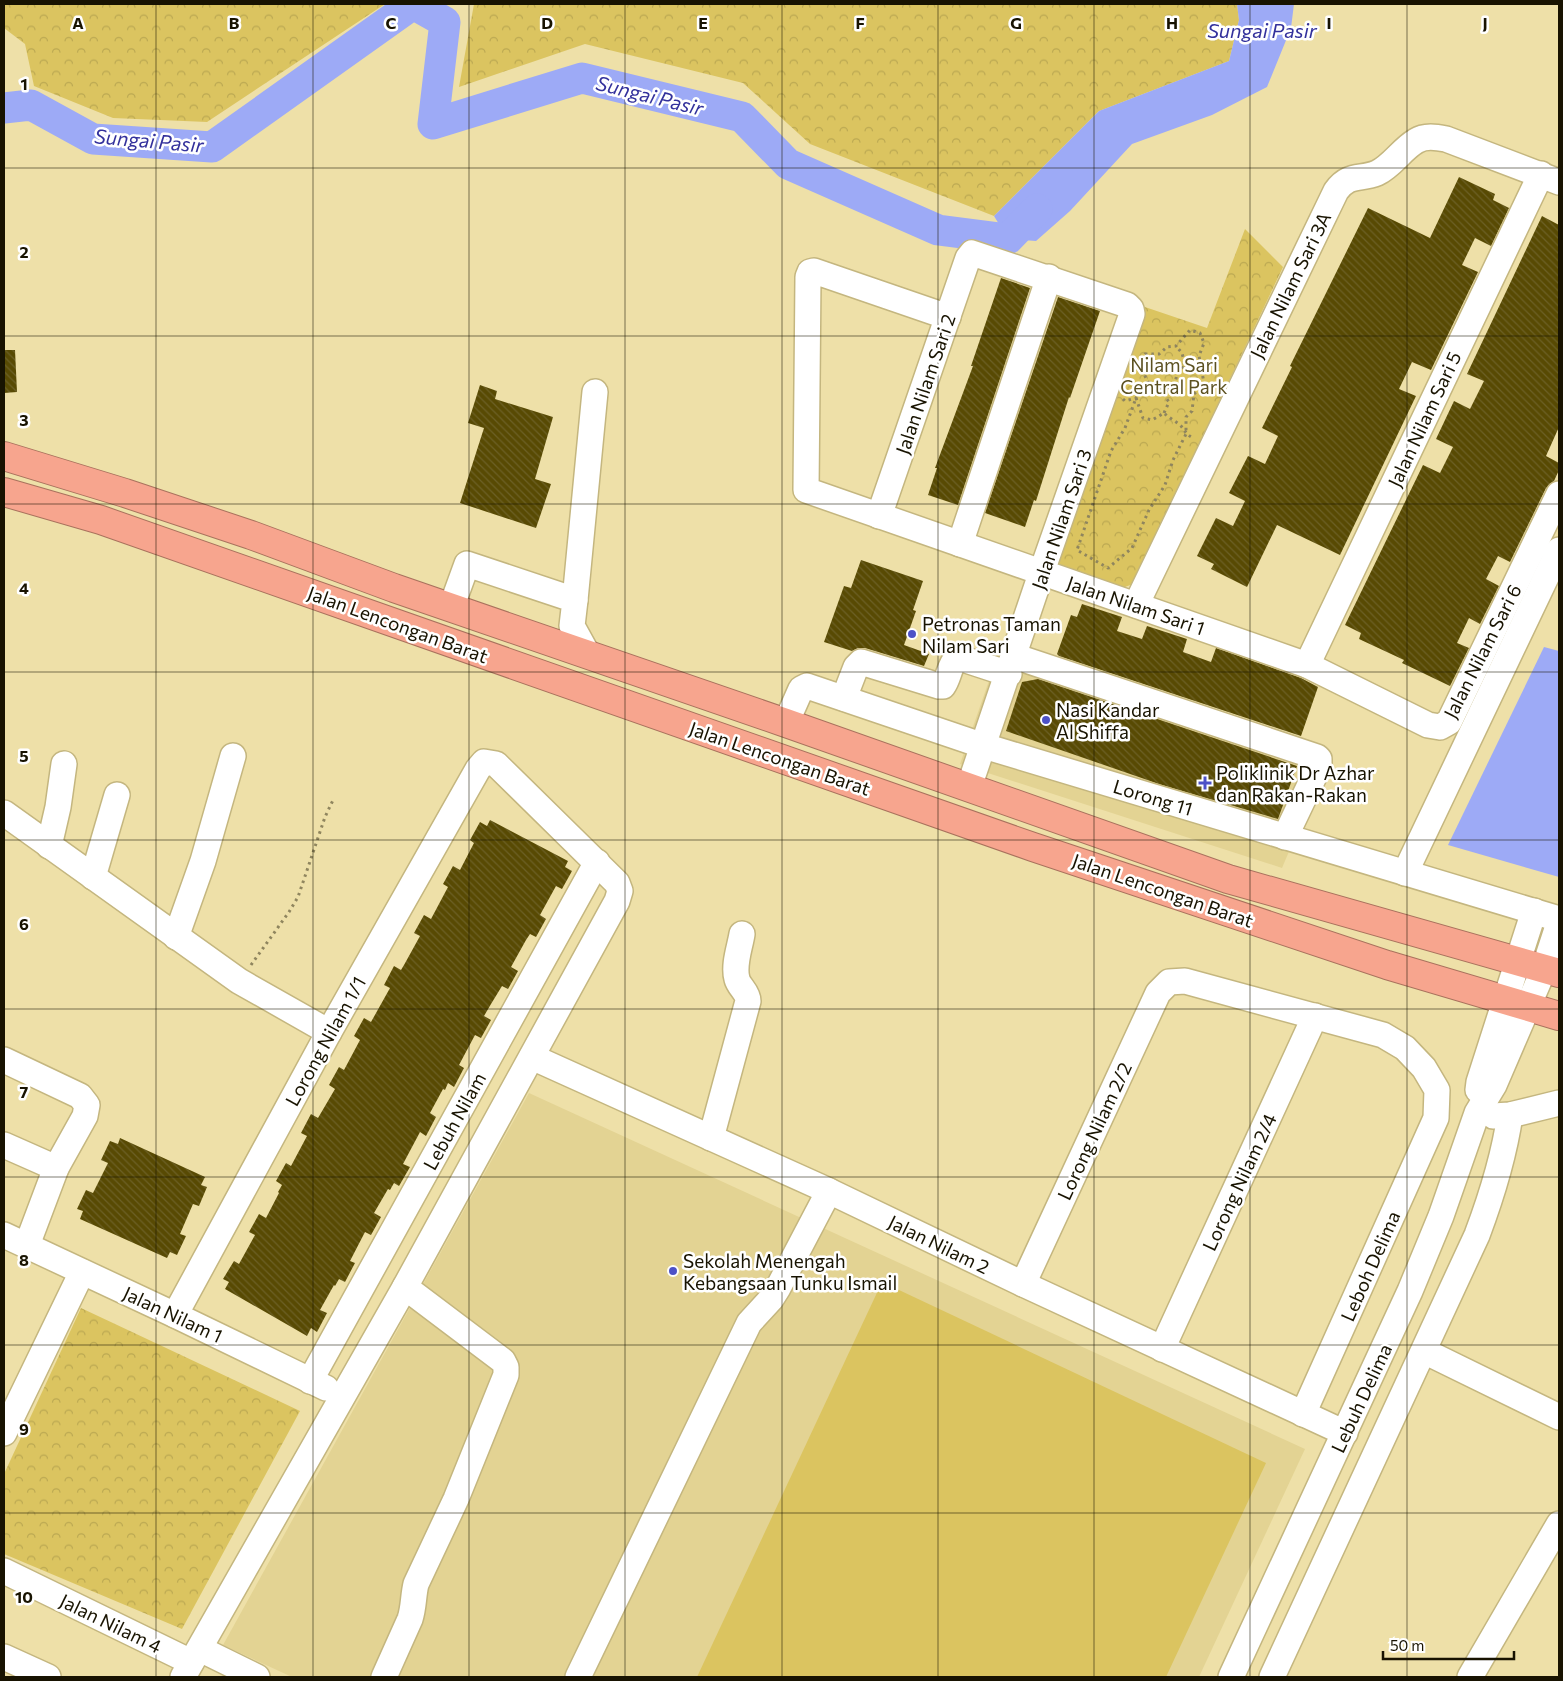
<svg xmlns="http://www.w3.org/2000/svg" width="1563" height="1681" font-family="Commissioner,sans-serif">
  <defs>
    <pattern id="forest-crowns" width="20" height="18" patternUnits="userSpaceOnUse" patternTransform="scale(1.25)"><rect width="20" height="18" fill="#dbc460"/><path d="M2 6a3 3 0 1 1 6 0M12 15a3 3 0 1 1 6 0" fill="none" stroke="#bba852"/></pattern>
    <pattern id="building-back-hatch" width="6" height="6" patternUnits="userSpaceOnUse" patternTransform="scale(1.25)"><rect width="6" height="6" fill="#584a03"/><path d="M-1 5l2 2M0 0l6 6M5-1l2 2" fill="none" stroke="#6c6026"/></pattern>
  </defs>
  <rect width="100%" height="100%" fill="#eee0a8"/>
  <g fill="#e3d393">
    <polygon points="1001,646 1331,753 1282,868 960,764"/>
    <polygon points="529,1093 1305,1449 1199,1677 292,1677 223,1645"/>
  </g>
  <g fill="url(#forest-crowns)">
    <polygon points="4,4 385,4 207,122 113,118 34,86 25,44 4,28"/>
    <polygon points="474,4 1237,4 1239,20 1229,61 1099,111 994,216 810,144 743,83 585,44 459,87"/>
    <polygon points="1245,229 1283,267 1133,584 1117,590 1056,565 1142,306 1207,328"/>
    <polygon points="81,1308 300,1411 182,1629 4,1554 4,1474"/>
  </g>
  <polygon fill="#dbc460" points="882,1282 1266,1463 1166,1677 697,1677"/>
  <g fill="#9daaf6">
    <polygon points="1237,4 1294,4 1291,28 1267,87 1212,115 1132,144 1070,211 1036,241 1008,239 994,216 1099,111 1229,61 1239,20"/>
    <polygon points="1544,647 1559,651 1559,877 1448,845"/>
  </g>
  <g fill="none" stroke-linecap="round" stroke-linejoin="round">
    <polyline stroke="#9daaf6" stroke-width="31" points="4,108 31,105 93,139 212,147 413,4 445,22 433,124 582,78 742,117 788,164 938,230 1008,239 1037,209"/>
  </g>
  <g fill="url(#building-back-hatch)">
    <polygon points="1459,177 1495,194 1493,200 1509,208 1491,246 1475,238 1462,265 1478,272 1431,370 1412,362 1399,389 1416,396 1340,555 1277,525 1247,587 1211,569 1214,564 1197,556 1216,518 1233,526 1245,501 1229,493 1248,456 1265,464 1278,436 1262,428 1292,367 1290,366 1368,208 1430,238"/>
    <polygon points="1542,216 1559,225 1559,427 1546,456 1559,463 1559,470 1554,481 1546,488 1510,562 1498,556 1486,579 1499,586 1480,624 1469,618 1457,643 1469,648 1450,686 1402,663 1404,660 1359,639 1361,633 1345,625 1423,465 1440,473 1453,447 1436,439 1454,401 1470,409 1484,381 1467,374"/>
    <polygon points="1001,278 1030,288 958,505 928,495 937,468 935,468 973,366 971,366"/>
    <polygon points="1058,297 1100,311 1070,398 1069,397 1036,501 1034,500 1025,527 985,513"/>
    <polygon points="4,350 15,350 17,392 4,393"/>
    <polygon points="480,385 497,391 495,399 553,417 535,479 551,484 536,528 460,503 484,428 468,423"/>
    <polygon points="861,560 923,581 913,610 916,611 904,645 929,654 924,666 865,648 858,648 852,651 824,642 844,586 851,588"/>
    <polygon points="1082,604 1122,617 1117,631 1142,639 1147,626 1187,639 1183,652 1211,662 1216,648 1301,678 1318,687 1301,736 1059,656 1057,654 1071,615 1077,617"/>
    <polygon points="1038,679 1297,766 1278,819 1159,784 1006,731 1022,682"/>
    <polygon points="490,820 568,861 565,867 572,871 562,889 556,886 540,915 546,919 536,937 530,934 526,940 511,967 518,971 508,989 502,986 491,1004 484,1016 491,1020 481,1038 475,1035 459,1065 464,1068 454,1087 448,1083 445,1090 443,1089 430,1113 436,1117 426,1136 420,1132 403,1164 410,1167 399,1186 394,1183 390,1190 388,1189 374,1213 381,1217 371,1235 365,1232 350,1261 355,1263 345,1282 339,1279 335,1286 334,1285 320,1310 327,1313 317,1332 311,1328 307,1336 225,1289 229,1282 223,1279 234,1261 239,1264 255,1235 249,1232 259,1214 266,1218 279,1193 278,1192 282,1185 276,1181 286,1163 291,1166 307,1136 301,1133 311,1114 318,1118 335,1089 329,1085 339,1067 344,1070 360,1040 354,1036 364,1018 371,1022 390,988 384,985 394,966 401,970 404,965 420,936 414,933 424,915 431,919 448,887 443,884 453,866 460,870 474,843 470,840 480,822 487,826"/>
    <polygon points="120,1138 205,1177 201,1185 207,1187 199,1206 193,1204 180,1234 186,1236 177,1255 170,1252 167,1258 80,1219 83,1211 77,1209 86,1190 93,1193 108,1163 101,1160 110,1141 118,1144"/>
  </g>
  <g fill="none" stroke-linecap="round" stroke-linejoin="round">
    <defs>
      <g id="minor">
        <polyline points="948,317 814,271 810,272 808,277 806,490 1307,665 1428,725 1440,727 1449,722 1559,494"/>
        <polyline points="879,516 968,258 972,253 1127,305 1131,309 1132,314 1042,571 969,787"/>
        <polyline points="960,544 1049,277"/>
        <polyline points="575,600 595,392"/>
        <path d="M1136 605 1336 191C1349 173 1360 180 1377 173 1392 166 1402 149 1416 141 1425 135 1436 137 1446 139L1559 182"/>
        <polyline points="451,608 467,564 575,600 572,626 588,655"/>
        <polyline points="1014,656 1317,757 1319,759 1319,766 1285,837"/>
        <polyline points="1307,665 1541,174"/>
        <path d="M844 698 856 667 861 662 939 686H943C949 678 949 666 956 659L960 658 1009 674"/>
        <polyline points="786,723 801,689 807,686 984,746 1559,919"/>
        <polyline points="4,813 239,981 329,1032"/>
        <polyline points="49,846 58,807 64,764"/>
        <polyline points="1405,873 1559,550"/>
        <polyline points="93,877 117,795"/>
        <polyline points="176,937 203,861 233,756"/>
        <polyline points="532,1057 829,1191 1023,1284 1345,1433"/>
        <polyline points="4,1060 80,1096 87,1105 85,1116 56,1168 27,1245"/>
        <polyline points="1478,1090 1479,1082 1534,911"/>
        <polyline points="1493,1116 1510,1115 1559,1103"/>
        <path d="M711 1138 748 1001C748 992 739 987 737 979 733 965 740 947 742 934"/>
        <polyline points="4,1145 56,1168"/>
        <polyline points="4,1235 175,1315 326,1388"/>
        <polyline points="1023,1284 1158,993 1169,982 1185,981 1383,1035 1405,1048 1424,1068 1437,1090 1436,1118 1303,1414"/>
        <polyline points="175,1315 329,1032 478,769 484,762 496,764 617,883 620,891 617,901 405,1287 183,1677"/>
        <polyline points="1162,1349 1315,1016"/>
        <polyline points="1424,1351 1559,1417"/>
        <polyline points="310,1381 597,862"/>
        <polyline points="4,1433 82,1272"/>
        <polyline points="4,1571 191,1662"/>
        <polyline points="200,1649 257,1677"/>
        <polyline points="4,1657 48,1677"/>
        <path d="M384 1677 410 1619C414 1607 413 1596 416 1584L456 1499 506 1375V1367L503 1361 405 1287"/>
        <polyline points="578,1677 749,1323 771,1299 778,1288 829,1191"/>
        <polyline points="1231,1677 1410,1291 1441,1216 1477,1113 1494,1085 1544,969 1559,923"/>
        <path d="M1272 1677 1477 1235C1492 1195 1504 1157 1510 1115"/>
        <polyline points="1470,1677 1559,1524"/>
      </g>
      <g id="highway">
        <polyline points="4,456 125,493 251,535 394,588 786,723 1228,879 1559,973"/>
        <polyline points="4,492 101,520 1033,847 1387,965 1559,1016"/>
      </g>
    </defs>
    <use href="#minor" stroke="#c4b67f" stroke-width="28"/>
    <use href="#highway" stroke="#a9725d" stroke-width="30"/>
    <g stroke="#8f855e" stroke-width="3" stroke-dasharray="2.5 4" stroke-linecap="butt">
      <polyline points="1148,382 1156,384 1161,391"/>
      <path d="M1136 398 1143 418 1152 420 1164 413C1169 418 1177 422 1181 426 1186 432 1187 435 1193 438"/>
      <polyline points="1123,399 1125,401 1136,398 1148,382 1140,366 1145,354 1159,354 1167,347 1176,346 1190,330 1200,333 1204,343 1199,356 1204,383 1194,394 1192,411 1186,417 1186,434 1173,460 1165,485 1149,510 1132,548 1108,568 1077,550 1111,451 1125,428 1136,398"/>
      <polyline points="1164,413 1169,402 1161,391 1175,383 1177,374 1185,365 1182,353 1176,346"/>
      <polyline points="251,965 289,912 298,897 325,817 334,798"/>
    </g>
    <use href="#minor" stroke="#fff" stroke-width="25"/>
    <use href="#highway" stroke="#f7a58e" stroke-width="28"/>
  </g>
  <path fill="none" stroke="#181301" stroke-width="1" stroke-opacity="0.55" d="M156 4V1677M313 4V1677M469 4V1677M625 4V1677M782 4V1677M938 4V1677M1094 4V1677M1250 4V1677M1407 4V1677M4 168H1559M4 336H1559M4 504H1559M4 672H1559M4 840H1559M4 1009H1559M4 1177H1559M4 1345H1559M4 1513H1559"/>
  <g fill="#4d51c7" stroke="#fff" stroke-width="2">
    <circle cx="912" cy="634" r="5"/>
    <circle cx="1046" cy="720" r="5"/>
    <path d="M1202.5 775.5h5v5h5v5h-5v5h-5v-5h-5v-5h5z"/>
    <circle cx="673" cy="1271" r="5"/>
  </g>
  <g text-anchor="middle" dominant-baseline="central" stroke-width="5" stroke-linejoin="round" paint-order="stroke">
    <g font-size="19" fill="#181301" stroke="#fff">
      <text transform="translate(1290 285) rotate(-64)">Jalan Nilam Sari 3A</text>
      <text transform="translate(925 384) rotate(-71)">Jalan Nilam Sari 2</text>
      <text transform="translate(1424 419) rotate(-65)">Jalan Nilam Sari 5</text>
      <text transform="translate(1061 519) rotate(-71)">Jalan Nilam Sari 3</text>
      <text transform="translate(1136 605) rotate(19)">Jalan Nilam Sari 1</text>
      <text transform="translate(398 624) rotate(20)">Jalan Lencongan Barat</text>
      <text transform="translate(1482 651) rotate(-63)">Jalan Nilam Sari 6</text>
      <text transform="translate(780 758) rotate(19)">Jalan Lencongan Barat</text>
      <text transform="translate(1153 797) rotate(17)">Lorong 11</text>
      <text transform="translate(1163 890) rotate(19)">Jalan Lencongan Barat</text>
      <text transform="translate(325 1041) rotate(-61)">Lorong Nilam 1/1</text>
      <text transform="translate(454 1121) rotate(-61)">Lebuh Nilam</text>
      <text transform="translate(1094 1131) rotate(-65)">Lorong Nilam 2/2</text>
      <text transform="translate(1239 1182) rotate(-65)">Lorong Nilam 2/4</text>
      <text transform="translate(939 1244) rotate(26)">Jalan Nilam 2</text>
      <text transform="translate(1370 1266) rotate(-66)">Leboh Delima</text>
      <text transform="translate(173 1314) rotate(25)">Jalan Nilam 1</text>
      <text transform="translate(1361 1398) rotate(-65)">Lebuh Delima</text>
      <text transform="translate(111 1623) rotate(26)">Jalan Nilam 4</text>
    </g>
    <g font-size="19" fill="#5c5121" stroke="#fff">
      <text x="1174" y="364">Nilam Sari<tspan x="1174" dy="22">Central Park</tspan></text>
    </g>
    <g font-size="19" fill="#181301" stroke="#fff" text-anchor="start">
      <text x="922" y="623">Petronas Taman<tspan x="922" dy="22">Nilam Sari</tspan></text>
      <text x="1056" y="709">Nasi Kandar<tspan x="1056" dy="22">Al Shiffa</tspan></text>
      <text x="1216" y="772">Poliklinik Dr Azhar<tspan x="1216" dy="22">dan Rakan-Rakan</tspan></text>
      <text x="683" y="1260">Sekolah Menengah<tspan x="683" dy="22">Kebangsaan Tunku Ismail</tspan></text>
    </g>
    <g font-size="20" font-style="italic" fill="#33319c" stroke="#fff">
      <text x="1262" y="30">Sungai Pasir</text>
      <text transform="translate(650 95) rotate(14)">Sungai Pasir</text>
      <text transform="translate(149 140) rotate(5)">Sungai Pasir</text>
    </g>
  </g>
  <g font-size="16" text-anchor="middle" font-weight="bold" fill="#181301" stroke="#fff" stroke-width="5" stroke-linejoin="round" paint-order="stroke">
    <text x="78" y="29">A</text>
    <text x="234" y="29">B</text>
    <text x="391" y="29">C</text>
    <text x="547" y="29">D</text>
    <text x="703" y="29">E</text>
    <text x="860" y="29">F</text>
    <text x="1016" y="29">G</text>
    <text x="1172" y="29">H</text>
    <text x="1329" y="29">I</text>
    <text x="1485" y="29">J</text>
    <text x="24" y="90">1</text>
    <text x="24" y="258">2</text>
    <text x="24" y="426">3</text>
    <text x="24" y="594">4</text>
    <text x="24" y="762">5</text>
    <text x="24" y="930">6</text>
    <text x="24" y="1098">7</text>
    <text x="24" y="1266">8</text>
    <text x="24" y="1435">9</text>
    <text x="24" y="1603">10</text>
  </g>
  <rect width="1563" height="1681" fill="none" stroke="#181301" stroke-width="10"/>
  <path d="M1383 1651v8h131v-8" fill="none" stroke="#181301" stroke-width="2.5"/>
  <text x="1390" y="1651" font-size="15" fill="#181301" stroke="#ffffff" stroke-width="4" paint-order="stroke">50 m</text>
</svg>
